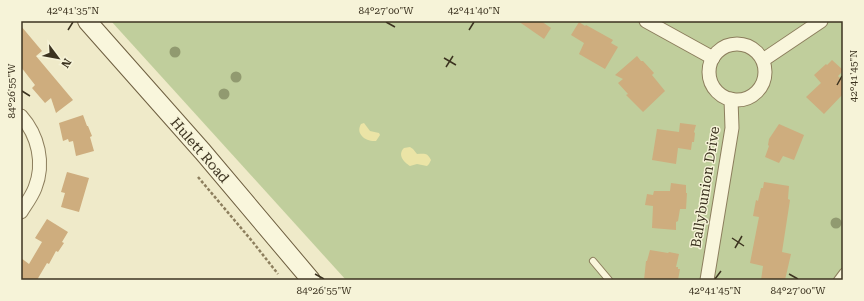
<svg xmlns="http://www.w3.org/2000/svg" width="864" height="301" font-family="'Roboto Serif',serif">
  <rect width="100%" height="100%" fill="#efeac9"/>
  <polygon fill="#c0ce9c" points="111,21 843,21 843,280 346,280"/>
  <g fill="#ebe4a6">
    <path d="M364 123 370 131 379 133 380 135 376 141C366 142 355 134 361 124Z"/>
    <path d="M410 147 413 149 417 154C424 154 427 152 431 160L429 164 427 166 417 164 410 166C404 162 397 155 404 148Z"/>
  </g>
  <g fill="#cead7e">
    <polygon points="518,21 541,21 551,28 544,39"/>
    <polygon points="579,22 585,26 586,25 613,40 611,43 618,47 605,69 579,54 584,43 571,35"/>
    <polygon points="21,26 42,51 36,56 73,100 56,113 51,98 45,103 32,88 35,85 21,67"/>
    <polygon points="637,56 641,61 643,61 654,73 652,75 665,91 643,112 626,95 628,94 618,83 623,79 615,75"/>
    <polygon points="832,60 843,70 843,71 838,76 843,81 843,94 824,114 806,97 821,83 814,75 826,64 827,65"/>
    <polygon points="83,115 87,126 88,126 92,136 90,137 94,151 76,156 73,141 69,142 68,139 63,141 59,123"/>
    <polygon points="680,123 696,125 694,132 695,133 694,142 692,142 691,150 678,148 676,164 652,160 657,129 679,132"/>
    <polygon points="779,124 804,135 794,160 783,156 779,163 765,157 769,146 768,145 769,139"/>
    <polygon points="67,172 89,178 79,212 61,207 65,193 61,192"/>
    <polygon points="764,182 789,186 788,199 790,200 782,252 791,254 785,280 761,280 763,266 750,263 759,217 753,216 756,200 758,201 761,188 763,188"/>
    <polygon points="671,183 686,185 686,193 687,193 686,209 680,209 678,221 676,222 676,230 652,228 653,206 645,205 647,194 653,195 654,191 670,191"/>
    <polygon points="47,219 68,232 62,242 64,243 58,252 56,251 49,264 47,263 37,280 21,280 21,258 29,264 42,242 35,238"/>
    <polygon points="650,250 668,253 669,252 679,254 676,267 678,267 678,269 680,269 678,280 644,280 646,261 647,261"/>
  </g>
  <g fill="none" stroke-linecap="round" stroke-linejoin="round">
    <defs>
      <g id="lane">
        <polyline points="593,261 609,280"/>
        <polyline points="837,280 843,272"/>
      </g>
      <g id="street">
        <polyline points="646,21 713,58"/>
        <circle cx="737" cy="72" r="28"/>
        <polyline points="763,60 821,21"/>
        <path d="M21 116C38 135 45 163 35 188 32 196 26 204 21 212"/>
        <polyline points="707,280 732,128 731,99"/>
      </g>
      <polyline id="secondary" points="87,21 203,152 311,280"/>
    </defs>
    <use href="#lane" stroke="#8c7e5d" stroke-width="8"/>
    <use href="#street" stroke="#8c7e5d" stroke-width="15"/>
    <use href="#secondary" stroke="#6e5f40" stroke-width="20"/>
    <polyline stroke="#8c7e5d" stroke-width="2.5" stroke-dasharray="3 2" stroke-linecap="butt" points="198,177 252,241 278,274"/>
    <use href="#lane" stroke="#f9f6dc" stroke-width="6"/>
    <use href="#street" stroke="#f9f6dc" stroke-width="13"/>
    <use href="#secondary" stroke="#f9f6dc" stroke-width="18"/>
  </g>
  <g fill="#919a70">
    <circle cx="175" cy="52" r="5.5"/>
    <circle cx="236" cy="77" r="5.5"/>
    <circle cx="224" cy="94" r="5.5"/>
    <circle cx="836" cy="223" r="5.5"/>
  </g>
  <path fill="none" stroke="#3c3320" stroke-width="1.5" d="M386 22 395 27M68 30 73 22M469 30 474 22M444 58 456 65M446 67 453 56M837 85 842 76M22 91 30 96M732 238 744 246M735 248 742 236M315 274 324 279M789 274 798 279M715 279 721 271"/>
  <g text-anchor="middle" dominant-baseline="central" stroke-width="3" stroke-linejoin="round" paint-order="stroke">
    <g font-size="14" fill="#3c3320" stroke="#f6f3d8">
      <text transform="translate(200 150) rotate(49)">Hulett Road</text>
      <text transform="translate(705 187) rotate(-81)">Ballybunion Drive</text>
    </g>
  </g>
  <rect width="864" height="301" fill="none" stroke="#f6f3d8" stroke-width="44"/>
  <g transform="translate(58 58) rotate(122)" stroke="#f6f3d8" stroke-width="3" paint-order="stroke">
  <path d="M0-3L7 15L0 10L-7 15Z" fill="#3c3320"/>
  <text y="-6" font-size="11" font-weight="bold" text-anchor="middle" fill="#3c3320">N</text>
  </g>
  <rect x="22" y="22" width="820" height="257" fill="none" stroke="#3c3320" stroke-width="1.5"/>
  <g font-size="10" text-anchor="middle" fill="#3c3320">
    <text x="73" y="14">42°41'35"N</text>
    <text x="386" y="14">84°27'00"W</text>
    <text x="474" y="14">42°41'40"N</text>
    <text transform="translate(853 76) rotate(-90)" y="4">42°41'45"N</text>
    <text transform="translate(11 91) rotate(-90)" y="4">84°26'55"W</text>
    <text x="324" y="294">84°26'55"W</text>
    <text x="715" y="294">42°41'45"N</text>
    <text x="798" y="294">84°27'00"W</text>
  </g>
</svg>
